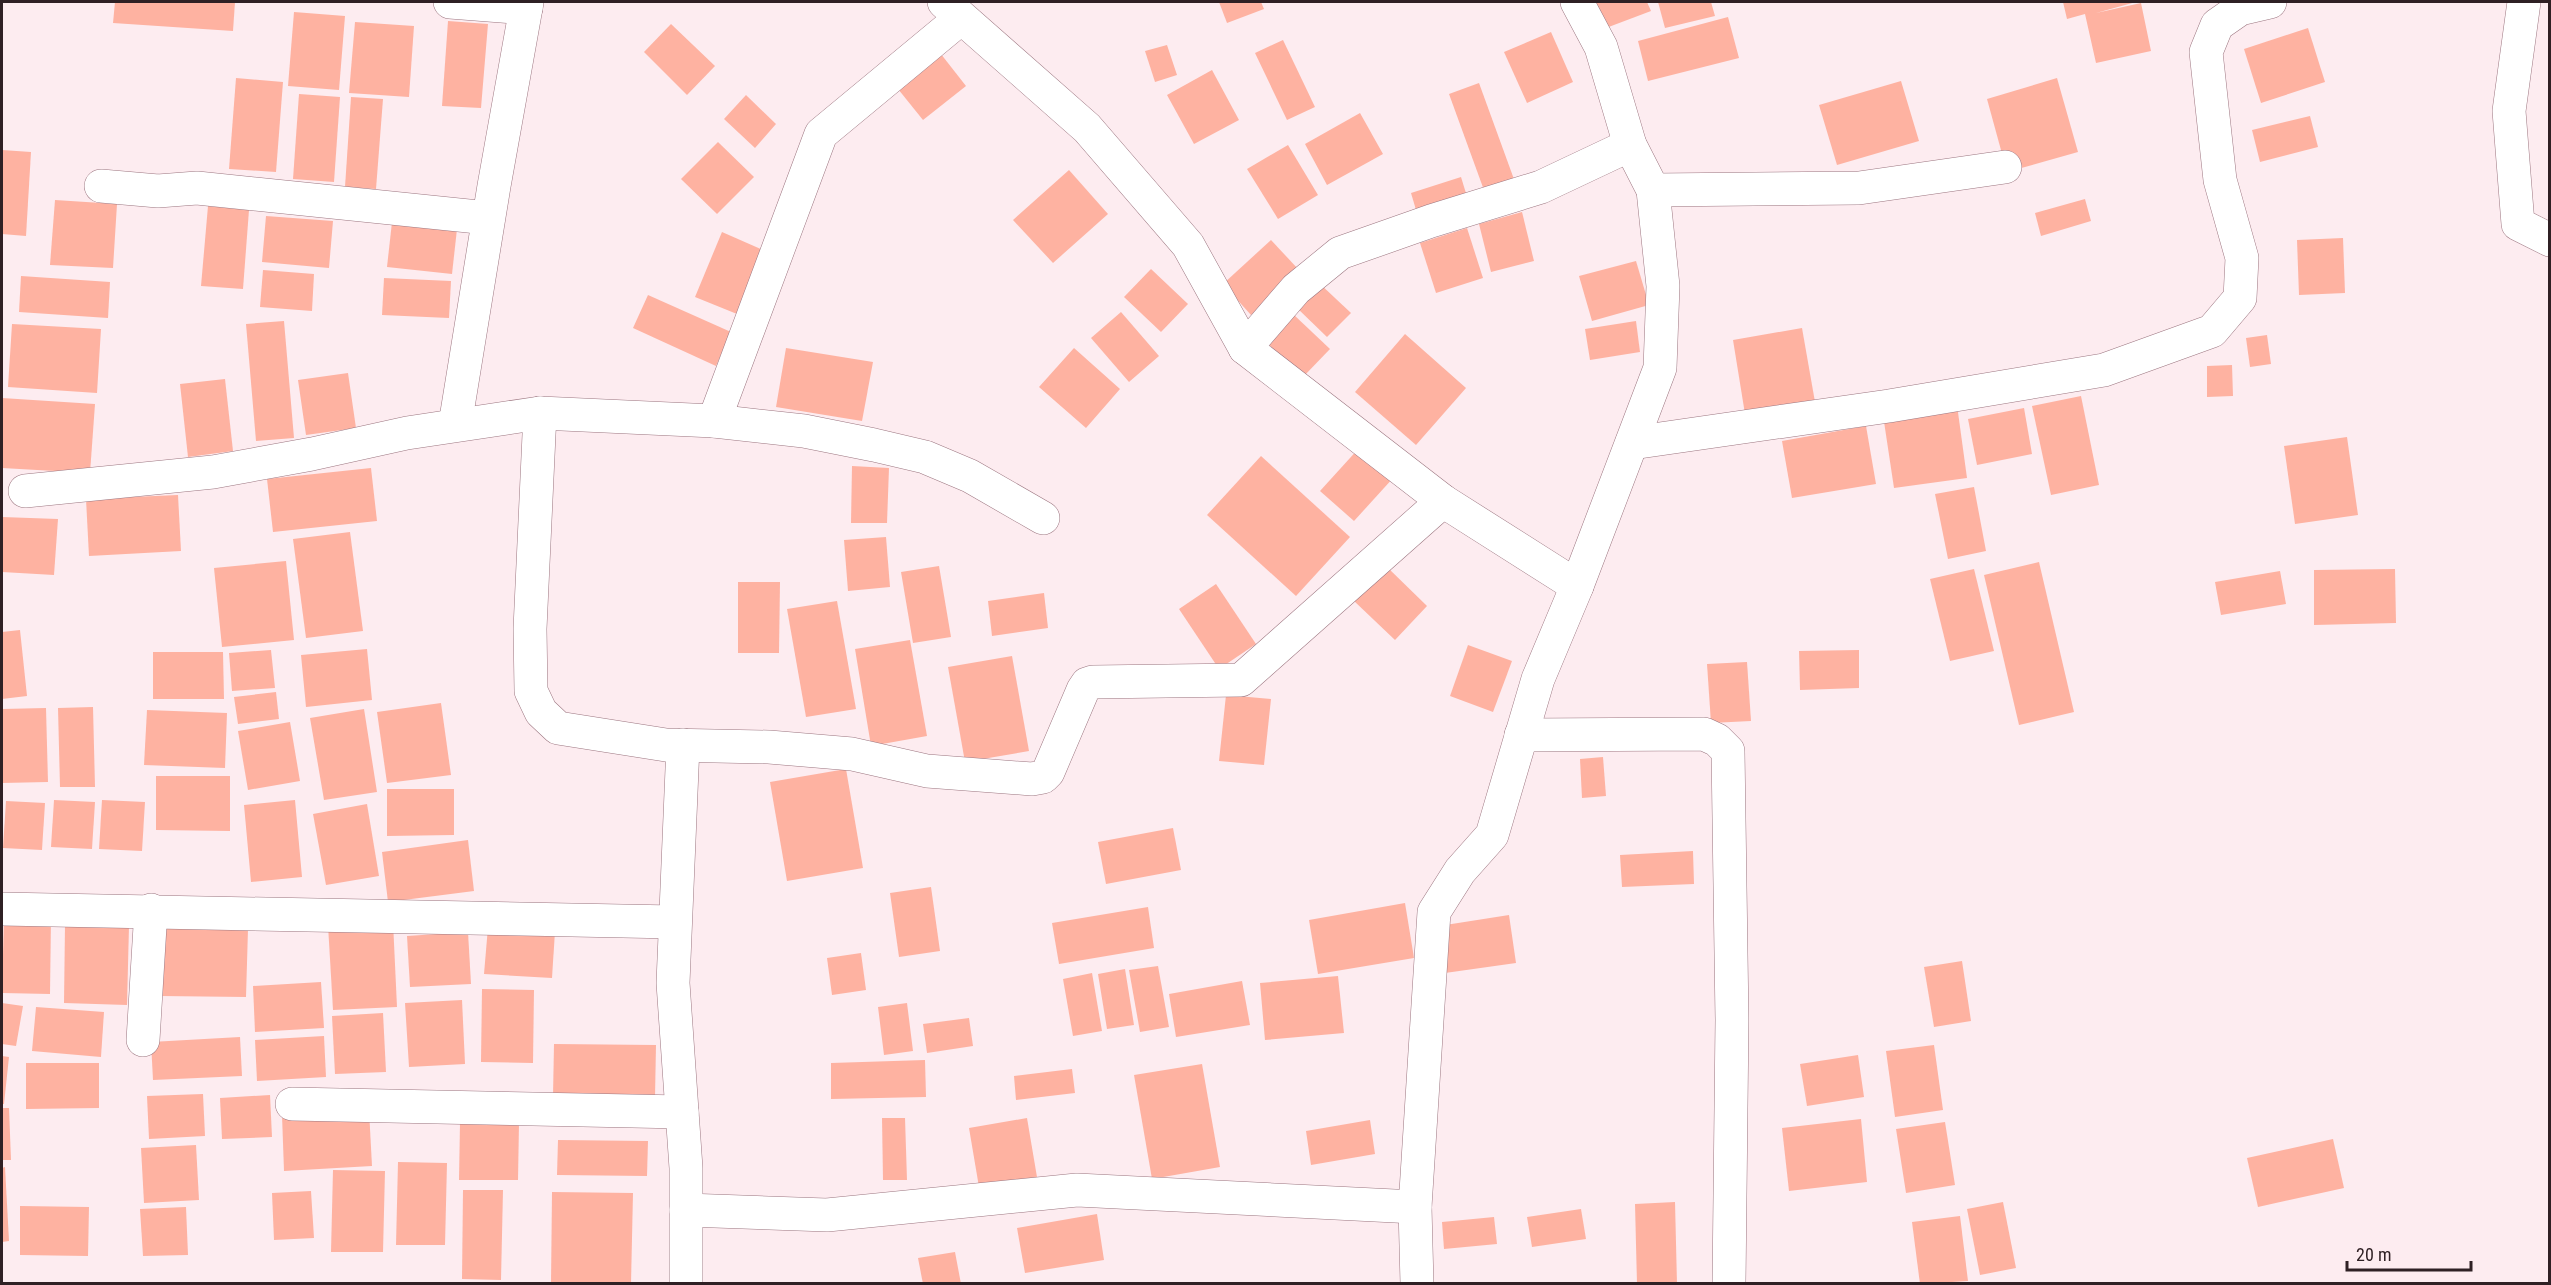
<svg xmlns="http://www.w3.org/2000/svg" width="2551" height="1285" font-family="'Roboto Condensed',sans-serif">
  <rect width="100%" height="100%" fill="#fdecf0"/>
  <g fill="#feb2a1">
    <polygon points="115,2 235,2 233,31 113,23"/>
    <polygon points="1219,2 1261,2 1264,9 1227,23"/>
    <polygon points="1596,2 1647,2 1651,11 1606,28"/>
    <polygon points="1658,2 1711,2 1715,16 1665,28"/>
    <polygon points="2063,2 2136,2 2096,13 2141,3 2151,51 2096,63 2085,14 2067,19"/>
    <polygon points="294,12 345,16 339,90 288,86"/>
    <polygon points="1728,17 1739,58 1648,81 1638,41"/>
    <polygon points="448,21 488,24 481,108 442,106"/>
    <polygon points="355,22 414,26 409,97 349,93"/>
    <polygon points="671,24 715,66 687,95 644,52"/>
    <polygon points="2308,28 2325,82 2261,103 2244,49"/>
    <polygon points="1551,32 1573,82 1527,103 1504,52"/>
    <polygon points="1283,40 1315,107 1287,120 1255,53"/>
    <polygon points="1167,45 1177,75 1155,82 1145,51"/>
    <polygon points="937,49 966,86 923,120 894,84"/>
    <polygon points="1212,70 1239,120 1194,144 1167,95"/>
    <polygon points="236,78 283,82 276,172 229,169"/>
    <polygon points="2057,78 2078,152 2007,172 1987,99"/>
    <polygon points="1901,81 1919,141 1837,165 1819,105"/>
    <polygon points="1479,83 1515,182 1485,193 1449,94"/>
    <polygon points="299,94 340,97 334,182 293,179"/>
    <polygon points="746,95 776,124 755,148 724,119"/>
    <polygon points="351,97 383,99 376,189 345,187"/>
    <polygon points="1360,113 1383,154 1327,185 1305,144"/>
    <polygon points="2310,116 2318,147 2260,162 2252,130"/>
    <polygon points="718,142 754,177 717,214 681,179"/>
    <polygon points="1288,145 1318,195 1278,219 1247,169"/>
    <polygon points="2,150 31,152 26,236 2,234"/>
    <polygon points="1069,170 1108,214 1053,263 1013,220"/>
    <polygon points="1461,177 1469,203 1419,220 1411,193"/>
    <polygon points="2085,199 2091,221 2041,236 2035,213"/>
    <polygon points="55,200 117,204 113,268 50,265"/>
    <polygon points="208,206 249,210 243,289 201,286"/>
    <polygon points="1522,212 1534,261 1491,272 1479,224"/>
    <polygon points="266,216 333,221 329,268 262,262"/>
    <polygon points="392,222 457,229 452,274 387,267"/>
    <polygon points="1467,228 1483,278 1436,293 1420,243"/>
    <polygon points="722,232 763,250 737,314 695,297"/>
    <polygon points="2343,238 2345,293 2299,295 2297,240"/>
    <polygon points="1271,240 1299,270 1251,315 1223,284"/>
    <polygon points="1636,261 1649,305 1592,321 1579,276"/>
    <polygon points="1151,269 1188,304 1161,332 1124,297"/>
    <polygon points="263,270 314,274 312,311 260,307"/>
    <polygon points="21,276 110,282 108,318 19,312"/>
    <polygon points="384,278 451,281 449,318 382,315"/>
    <polygon points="1319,283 1351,313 1327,337 1296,307"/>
    <polygon points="648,295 731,332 716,366 633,328"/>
    <polygon points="1121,312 1159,356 1129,382 1091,338"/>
    <polygon points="1293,314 1330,349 1303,377 1266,342"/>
    <polygon points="284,321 294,438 256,441 246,324"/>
    <polygon points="1636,321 1640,352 1590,360 1585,329"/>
    <polygon points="12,324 101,329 97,393 8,387"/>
    <polygon points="1802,328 1815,402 1745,414 1733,340"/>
    <polygon points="1405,334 1466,388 1416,445 1355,392"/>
    <polygon points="2267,335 2271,364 2250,367 2246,338"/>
    <polygon points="786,348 873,362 862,421 776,407"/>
    <polygon points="1074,348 1120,389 1086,428 1039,387"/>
    <polygon points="2232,365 2233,396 2207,397 2207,366"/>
    <polygon points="348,373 356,428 306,435 298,380"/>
    <polygon points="225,379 233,451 188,457 180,384"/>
    <polygon points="2081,396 2099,485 2051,495 2032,406"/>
    <polygon points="2,398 95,404 90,473 2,468"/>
    <polygon points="1957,405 1967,478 1894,488 1883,415"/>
    <polygon points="2024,408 2032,454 1977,465 1968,419"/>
    <polygon points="1866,426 1876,484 1792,498 1782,441"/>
    <polygon points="2347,437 2358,515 2295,524 2284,446"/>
    <polygon points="1360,447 1394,477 1354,521 1320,491"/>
    <polygon points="1261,456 1350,537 1296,596 1207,515"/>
    <polygon points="852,466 889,468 887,523 851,523"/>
    <polygon points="371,468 377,521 273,532 267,479"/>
    <polygon points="1974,487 1986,551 1948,559 1935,494"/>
    <polygon points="178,495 181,551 89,556 86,499"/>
    <polygon points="2,517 58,519 54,575 2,572"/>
    <polygon points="350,532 363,631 306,638 293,539"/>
    <polygon points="886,537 890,587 848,591 844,540"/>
    <polygon points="286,561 294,640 222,647 214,568"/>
    <polygon points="2039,562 2074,712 2019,725 1984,575"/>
    <polygon points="939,566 951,637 913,643 901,572"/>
    <polygon points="1386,566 1427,606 1395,640 1353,600"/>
    <polygon points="1974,569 1994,651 1950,661 1930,579"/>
    <polygon points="2395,569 2396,623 2314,625 2314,570"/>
    <polygon points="2280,571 2286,604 2221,615 2215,582"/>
    <polygon points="738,582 780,582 779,653 738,653"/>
    <polygon points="1216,584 1256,644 1219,669 1179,609"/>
    <polygon points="1044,593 1048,628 992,636 988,601"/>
    <polygon points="837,601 856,709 806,717 787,609"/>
    <polygon points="20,630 27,696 2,699 2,632"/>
    <polygon points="910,640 927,736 871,746 855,649"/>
    <polygon points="1468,645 1512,661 1493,712 1450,696"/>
    <polygon points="367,649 372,700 306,707 301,655"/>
    <polygon points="271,650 275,688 232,691 229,653"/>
    <polygon points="1859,650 1859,688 1800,690 1799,651"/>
    <polygon points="153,652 223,652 224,699 153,699"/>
    <polygon points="1012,656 1029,751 965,762 948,667"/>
    <polygon points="1747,662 1751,721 1711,723 1707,664"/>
    <polygon points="276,692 279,719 238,724 234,697"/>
    <polygon points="1226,695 1271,699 1264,765 1219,761"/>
    <polygon points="441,703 451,775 387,783 377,712"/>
    <polygon points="93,707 95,787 60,787 58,708"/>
    <polygon points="46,708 48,782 2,783 2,709"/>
    <polygon points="364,709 377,792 324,800 310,718"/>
    <polygon points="147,710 227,713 225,768 144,765"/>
    <polygon points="290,722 300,781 248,790 238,731"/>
    <polygon points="1603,757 1606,796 1582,798 1580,759"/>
    <polygon points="846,769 863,868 787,881 770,782"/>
    <polygon points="156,776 230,776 230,831 156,830"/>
    <polygon points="387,789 454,789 454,835 387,836"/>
    <polygon points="54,800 95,802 92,849 51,847"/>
    <polygon points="102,800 145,802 142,851 99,849"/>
    <polygon points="295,800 302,877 251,882 244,805"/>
    <polygon points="6,801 45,803 42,850 3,848"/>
    <polygon points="367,804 379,876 326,885 313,814"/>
    <polygon points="1173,828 1181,870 1106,884 1098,842"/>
    <polygon points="468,840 474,891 388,902 382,852"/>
    <polygon points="1693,851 1694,884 1622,887 1620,855"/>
    <polygon points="931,887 940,951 899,957 890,893"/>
    <polygon points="1405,903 1414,958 1318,974 1309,920"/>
    <polygon points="1148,907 1154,948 1059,964 1052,923"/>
    <polygon points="1509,915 1516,963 1445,973 1439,926"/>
    <polygon points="4,916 51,917 50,994 2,993"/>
    <polygon points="393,922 397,1007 333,1010 328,925"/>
    <polygon points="65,925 129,926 127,1005 64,1003"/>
    <polygon points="161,927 248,929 246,997 160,996"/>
    <polygon points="488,927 555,931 552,978 484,974"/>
    <polygon points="468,932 471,984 410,987 407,936"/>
    <polygon points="861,953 866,990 832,995 827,958"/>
    <polygon points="1962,961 1971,1021 1934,1027 1924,967"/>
    <polygon points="1158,966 1169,1027 1140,1032 1129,970"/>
    <polygon points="1125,969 1134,1025 1107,1029 1098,974"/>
    <polygon points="1092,973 1102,1031 1073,1036 1063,979"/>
    <polygon points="1338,976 1344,1033 1265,1040 1260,983"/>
    <polygon points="1242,981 1250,1025 1176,1037 1169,994"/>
    <polygon points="321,982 324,1028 255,1032 253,986"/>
    <polygon points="482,989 534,990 533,1063 481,1062"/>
    <polygon points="462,1000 465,1064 409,1067 405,1003"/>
    <polygon points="2,1003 23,1006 16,1046 2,1044"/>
    <polygon points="907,1003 913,1051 884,1055 878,1007"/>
    <polygon points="36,1007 104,1012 101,1057 32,1051"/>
    <polygon points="383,1013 386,1072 335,1074 332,1016"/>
    <polygon points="969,1018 973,1046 927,1053 923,1024"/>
    <polygon points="324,1036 326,1077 257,1081 255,1040"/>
    <polygon points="240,1037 242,1076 153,1080 151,1042"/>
    <polygon points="554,1044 656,1045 655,1097 553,1096"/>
    <polygon points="1934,1045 1943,1110 1895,1117 1886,1051"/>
    <polygon points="1858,1055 1864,1097 1807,1106 1800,1064"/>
    <polygon points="2,1056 9,1057 4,1104 2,1104"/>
    <polygon points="925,1060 926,1097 831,1099 831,1063"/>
    <polygon points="26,1063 99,1063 99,1108 26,1109"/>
    <polygon points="1202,1064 1220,1167 1152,1179 1134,1075"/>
    <polygon points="1072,1069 1075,1093 1016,1100 1014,1076"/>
    <polygon points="203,1094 205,1136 149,1139 147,1096"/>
    <polygon points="270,1095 272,1137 222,1139 220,1098"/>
    <polygon points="2,1108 9,1108 11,1160 2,1160"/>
    <polygon points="369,1110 372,1166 284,1171 282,1115"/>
    <polygon points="882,1118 905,1118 907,1180 883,1180"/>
    <polygon points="1027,1118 1038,1183 980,1193 969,1128"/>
    <polygon points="1861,1119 1867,1182 1789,1191 1782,1128"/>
    <polygon points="1370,1120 1375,1154 1311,1165 1306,1131"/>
    <polygon points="1945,1122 1955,1185 1906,1193 1896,1129"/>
    <polygon points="460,1123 519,1123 518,1180 459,1180"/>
    <polygon points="2333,1139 2344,1188 2258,1207 2247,1158"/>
    <polygon points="558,1140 648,1141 647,1176 557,1175"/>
    <polygon points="196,1145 199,1200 144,1203 141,1148"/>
    <polygon points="398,1162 447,1163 445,1245 396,1245"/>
    <polygon points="5,1167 9,1241 2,1242 2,1168"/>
    <polygon points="333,1170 385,1171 383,1252 331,1252"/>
    <polygon points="463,1190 503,1190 501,1280 462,1279"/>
    <polygon points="311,1191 314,1238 274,1240 272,1193"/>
    <polygon points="552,1192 633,1193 631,1284 551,1284"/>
    <polygon points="1675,1202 1677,1284 1637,1284 1635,1204"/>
    <polygon points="2003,1202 2016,1268 1980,1275 1967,1209"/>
    <polygon points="20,1206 89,1207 88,1256 20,1255"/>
    <polygon points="186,1207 188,1255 143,1256 140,1209"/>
    <polygon points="1581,1209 1586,1239 1532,1247 1527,1217"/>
    <polygon points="1097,1214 1104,1260 1025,1273 1017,1228"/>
    <polygon points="1960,1216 1968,1281 1920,1284 1912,1222"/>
    <polygon points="1494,1217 1497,1244 1444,1249 1442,1222"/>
    <polygon points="955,1252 961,1284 923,1284 918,1258"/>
  </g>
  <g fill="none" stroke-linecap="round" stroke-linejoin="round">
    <defs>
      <g id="street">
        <polyline points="450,2 526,8"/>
        <polyline points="944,2 1087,128 1188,245 1245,348 1443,501 1577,586"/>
        <polyline points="2524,2 2509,111 2518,224 2550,240"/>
        <polyline points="101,186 158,191 197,188 488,218"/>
        <polyline points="1653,190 1859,188 2005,167"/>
        <polyline points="1245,348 1296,289 1340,253 1431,221 1541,187 1630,145"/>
        <polyline points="540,413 530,629 531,691 541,712 558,728 666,745 769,747 852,754 927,771 1032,779 1043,777 1048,772 1083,690 1087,684 1093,682 1241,680 1443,501"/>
        <polyline points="714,421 821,134 961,18"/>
        <polyline points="455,425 494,186 527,2"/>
        <polyline points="1632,443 1889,406 2104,370 2212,331 2240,298 2242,258 2220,180 2206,52 2217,25 2240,9 2270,2"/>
        <polyline points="25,491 213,472 312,454 407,433 540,413 714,421 804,431 874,445 925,457 970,476 1043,518"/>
        <polyline points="1521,735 1704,734 1717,740 1728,751 1732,1020 1729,1284"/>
        <polyline points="683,745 673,983 686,1168 686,1284"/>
        <polyline points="2,909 674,922"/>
        <polyline points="143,1040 151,910"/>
        <polyline points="292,1104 682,1112"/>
        <polyline points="686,1210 827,1215 1077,1190 1415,1207"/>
        <polyline points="1417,1284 1415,1207 1434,912 1460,871 1492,835 1538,679 1577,586 1660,368 1663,286 1653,190 1630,145 1601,47 1577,2"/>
      </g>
    </defs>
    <use href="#street" stroke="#9c7680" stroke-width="34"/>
    <use href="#street" stroke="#fff" stroke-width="33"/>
  </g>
  <rect width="2551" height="1285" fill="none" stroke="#2f2024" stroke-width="6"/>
  <path d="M2347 1261v9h124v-9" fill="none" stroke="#2f2024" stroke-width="3"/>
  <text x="2356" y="1261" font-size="18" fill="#2f2024" stroke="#fdecf0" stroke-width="4.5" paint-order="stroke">20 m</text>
</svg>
